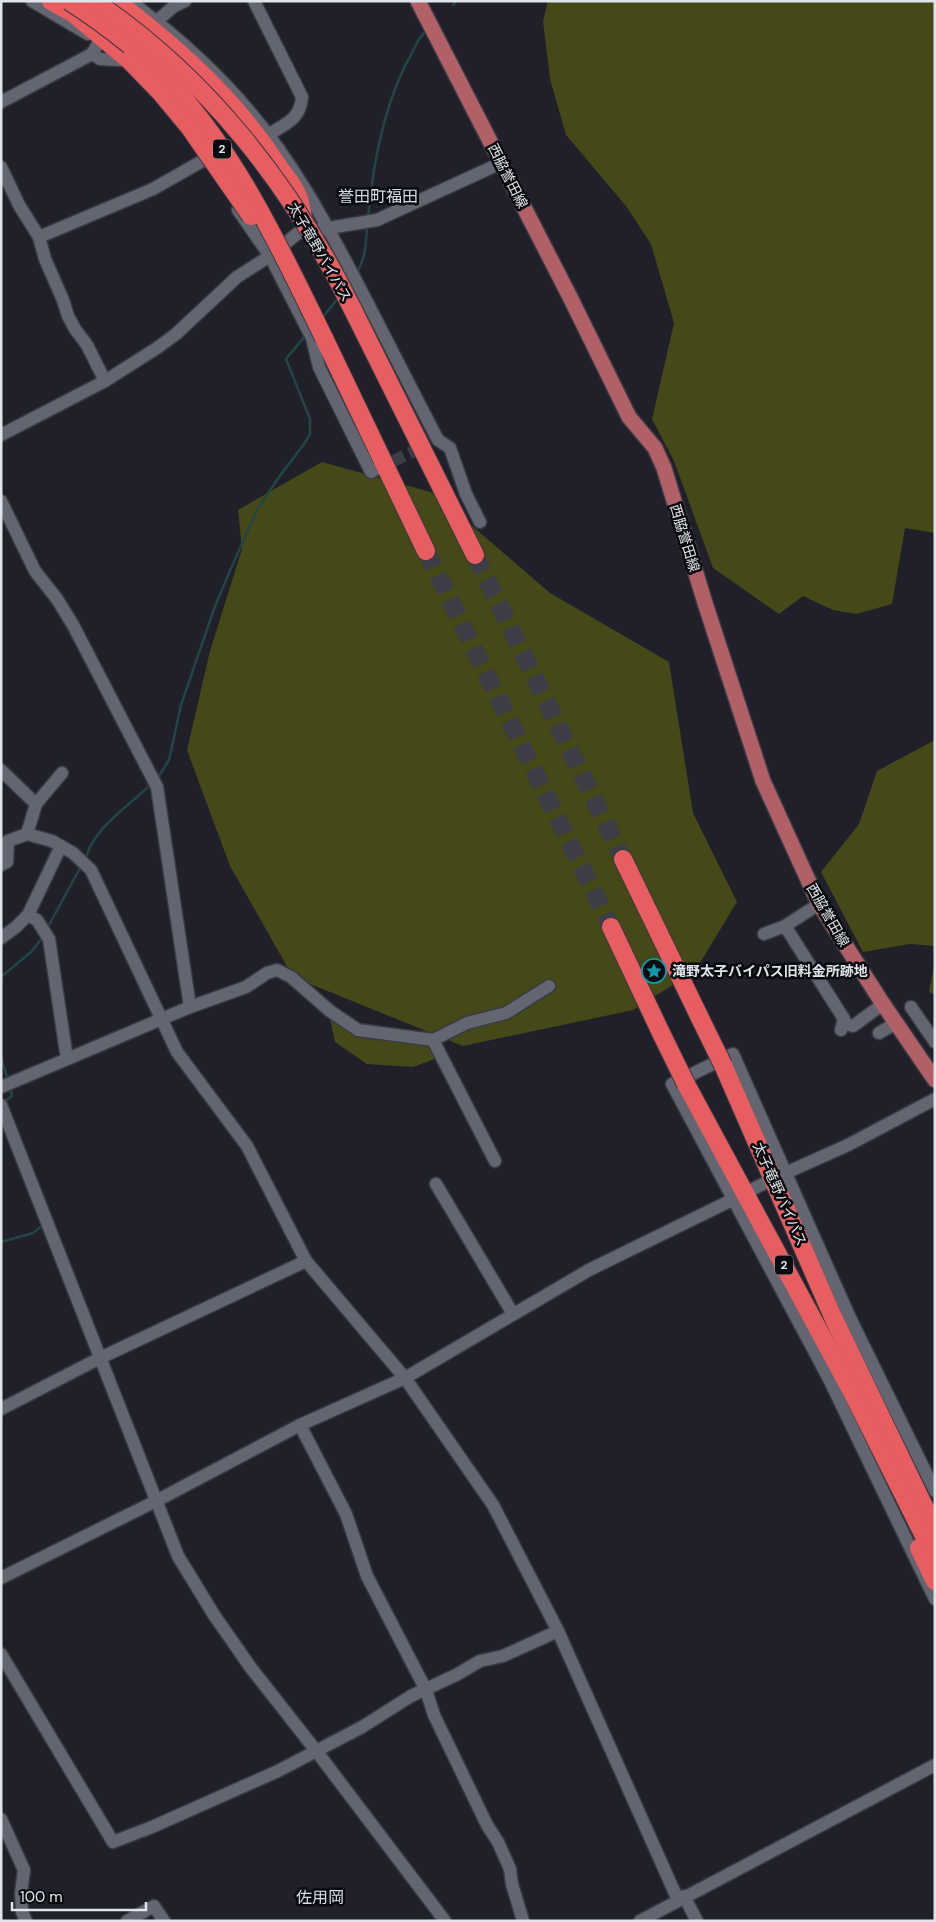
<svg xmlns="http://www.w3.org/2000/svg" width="936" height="1922" font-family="'DM Sans','Noto Sans JP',sans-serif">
  <rect width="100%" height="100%" fill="#1f202a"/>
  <g fill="#454917">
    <polygon points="548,1 935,1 935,533 905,528 892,604 856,614 833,610 803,596 779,614 713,568 674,461 652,419 674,323 651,244 626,206 566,135 550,79 543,21"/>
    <polygon points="322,462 434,493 550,593 669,662 693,813 737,902 695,971 633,1010 463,1046 293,977 230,866 187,750 210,651 242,549 238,510"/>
    <polygon points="935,740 935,946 910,944 863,952 821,872 859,824 877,771"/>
    <polygon points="935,961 935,995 929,992"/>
    <polygon points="329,1014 368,1039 431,1043 437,1058 413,1067 367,1064 335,1042"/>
  </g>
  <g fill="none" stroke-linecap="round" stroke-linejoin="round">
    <g stroke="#204646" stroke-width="2.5">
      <polyline points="453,5 457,1"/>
      <path d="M368 217C373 163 385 99 413 51 417 43 420 35 428 30"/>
      <path d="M357 273C366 257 366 242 367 225"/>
      <polyline points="322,318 339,297"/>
      <polyline points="157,779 169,760 181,705 214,609 229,573 258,508 279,477 304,444 310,434 310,419 286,359 306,335"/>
      <path d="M86 860C89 831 132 804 151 784"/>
      <polyline points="48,927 81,866"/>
      <polyline points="1,977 31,952 43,937"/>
      <polyline points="1,1058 8,1080"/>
      <polyline points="3,1103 12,1096 10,1088"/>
      <polyline points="1,1242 33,1233 43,1225"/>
    </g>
    <polyline stroke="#3c3d47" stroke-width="12" stroke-dasharray="12 6" stroke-linecap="butt" points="377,469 429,444"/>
    <g stroke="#3c3d47" stroke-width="18" stroke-dasharray="18 9" stroke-linecap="butt">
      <polyline points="426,551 611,927"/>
      <polyline points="475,555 623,859"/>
    </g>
    <defs>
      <g id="minor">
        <polyline points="32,1 88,34"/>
        <path d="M130 1C174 34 215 70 250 112 292 161 323 218 353 275 382 330 409 385 438 440L450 448 466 494 480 522"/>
        <path d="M254 1 302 97C300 120 286 123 268 135"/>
        <polyline points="157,21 173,7 185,1"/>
        <polyline points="99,42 92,54 100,59 121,60"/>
        <polyline points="1,102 92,54"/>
        <polyline points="1,167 19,205 39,237 45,259 63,300 68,316 75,329 87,345 105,381"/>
        <polyline points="238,210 270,256 312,338 319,367 371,472 377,469"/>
        <polyline points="39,237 153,189 204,160"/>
        <polyline points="1,435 105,381 157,348 176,334 237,277 270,256 298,233 377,220 501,163"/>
        <polyline points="1,501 35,571 57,599 73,625 157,787 190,1007"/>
        <polyline points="1,770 36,804"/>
        <polyline points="27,834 36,804 62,773"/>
        <polyline points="8,841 27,834 52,841 73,853 91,870 177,1052 247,1146 306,1261 405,1378 493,1505 558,1631 678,1900"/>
        <polyline points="1,865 7,862 8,841"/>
        <polyline points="28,915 37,920 49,939 67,1059"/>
        <polyline points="785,926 844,1019 841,1030"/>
        <polyline points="764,934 785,926 819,904"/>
        <polyline points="1,938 16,927 28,915 61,846"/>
        <polyline points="911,1007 935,1042"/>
        <polyline points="843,1023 853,1026 883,1004"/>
        <polyline points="879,1033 896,1023"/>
        <polyline points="433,1040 467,1023 506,1013 549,986"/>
        <polyline points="1,1087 190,1007 246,987 267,973 277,970 291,977 330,1011 358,1030 433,1040 495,1161"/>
        <polyline points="1,1105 178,1556 214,1615 251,1668 317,1752 445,1921"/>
        <polyline points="781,1175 848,1145 935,1099"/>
        <polyline points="436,1184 513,1314"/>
        <polyline points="751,1190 767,1182"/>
        <polyline points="1,1409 100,1358 306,1261"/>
        <polyline points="300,1425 346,1514 367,1576 426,1690 434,1715 487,1825 498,1842 510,1869 512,1884 523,1921"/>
        <polyline points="935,1491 850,1318 733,1054 672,1084 829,1379 935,1599"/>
        <polyline points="1,1578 156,1501 300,1425 405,1378 589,1270 738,1197"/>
        <polyline points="1,1654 113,1842 152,1827 278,1771 362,1727 411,1696 456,1675 480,1661 503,1656 558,1631"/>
        <polyline points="1,1819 24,1870 21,1893 22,1912 26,1921"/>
        <polyline points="684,1896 697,1921"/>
        <polyline points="127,1921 154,1906 164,1921"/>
        <polyline points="640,1921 935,1765"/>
      </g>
      <polyline id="major" points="418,1 570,297 629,417 655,448 664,468 705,603 763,781 819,904 883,1004 935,1080"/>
      <g id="highway">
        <polyline points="51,1 74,14 129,60"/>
        <path d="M116 1C180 50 235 99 279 167 285 176 296 188 299 199 301 206 302 214 304 221"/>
        <polyline points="352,308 475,555"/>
        <polyline points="324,338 426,551"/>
        <polyline points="623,859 699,1016"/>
        <polyline points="611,927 661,1033"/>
        <polyline points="723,1065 833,1317 935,1529"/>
        <polyline points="686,1084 852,1392 935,1558"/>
        <polyline points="919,1548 935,1581"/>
      </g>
    </defs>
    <use href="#minor" stroke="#393a42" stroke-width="15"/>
    <use href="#major" stroke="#393a42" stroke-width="18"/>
    <use href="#highway" stroke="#393a42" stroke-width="20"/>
    <use href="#minor" stroke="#636571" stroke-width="12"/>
    <use href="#major" stroke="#b26067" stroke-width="15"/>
    <use href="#highway" stroke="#e75d60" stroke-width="18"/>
    <defs>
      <g id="highway-bridge">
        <path d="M69 1C106 25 142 52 172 85 239 158 281 250 324 338"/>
        <path d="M94 1C207 77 292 186 352 308"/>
        <polyline points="129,60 161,93 190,128 251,216"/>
        <polyline points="699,1016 723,1065"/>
        <polyline points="661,1033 686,1084"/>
      </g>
    </defs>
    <use href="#highway-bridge" stroke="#393a42" stroke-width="20" stroke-linecap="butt"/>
    <use href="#highway-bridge" stroke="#e75d60" stroke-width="18"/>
  </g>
  <defs>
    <symbol id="sight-ring" viewBox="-11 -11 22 22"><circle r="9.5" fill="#090a0e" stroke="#0f9aa8" stroke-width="1.5"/><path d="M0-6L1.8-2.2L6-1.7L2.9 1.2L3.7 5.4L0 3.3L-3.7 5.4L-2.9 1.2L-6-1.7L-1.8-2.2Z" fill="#0f9aa8"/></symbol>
  </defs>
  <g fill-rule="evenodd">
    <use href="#sight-ring" x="640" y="957" width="28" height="28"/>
  </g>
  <g text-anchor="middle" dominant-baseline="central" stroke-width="5" stroke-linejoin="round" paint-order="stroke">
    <g fill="#090a0e" stroke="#a1a3a9" stroke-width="1">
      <rect x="213" y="139.5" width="18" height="19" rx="4"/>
      <rect x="775" y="1255.5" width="18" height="19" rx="4"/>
    </g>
    <g font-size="12" font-weight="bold" fill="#e2e4eb">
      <text x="222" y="149">2</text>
      <text x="784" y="1265">2</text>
    </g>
    <g font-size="14" fill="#e2e4eb" stroke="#090a0e">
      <text transform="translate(508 176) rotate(63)">西脇誉田線</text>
      <text transform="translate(320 252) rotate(60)">太子竜野バイパス</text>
      <text transform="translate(685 538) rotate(73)">西脇誉田線</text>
      <text transform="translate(828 915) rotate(60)">西脇誉田線</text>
      <text transform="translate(780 1194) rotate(66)">太子竜野バイパス</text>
    </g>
    <g font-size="14" font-weight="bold" fill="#e2e4eb" stroke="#090a0e" text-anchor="start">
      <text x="672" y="971">滝野太子バイパス旧料金所跡地</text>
    </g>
    <g font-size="16" fill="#dbddeb" stroke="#090a0e">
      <text x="378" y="196">誉田町福田</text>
      <text x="320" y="1897">佐用岡</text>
    </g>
  </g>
  <rect width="936" height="1922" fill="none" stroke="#e2e4eb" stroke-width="5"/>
  <path d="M12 1902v8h134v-8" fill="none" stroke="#e2e4eb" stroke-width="2.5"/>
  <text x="20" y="1902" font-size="15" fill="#e2e4eb" stroke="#090a0e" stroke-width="4" paint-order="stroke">100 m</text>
</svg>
